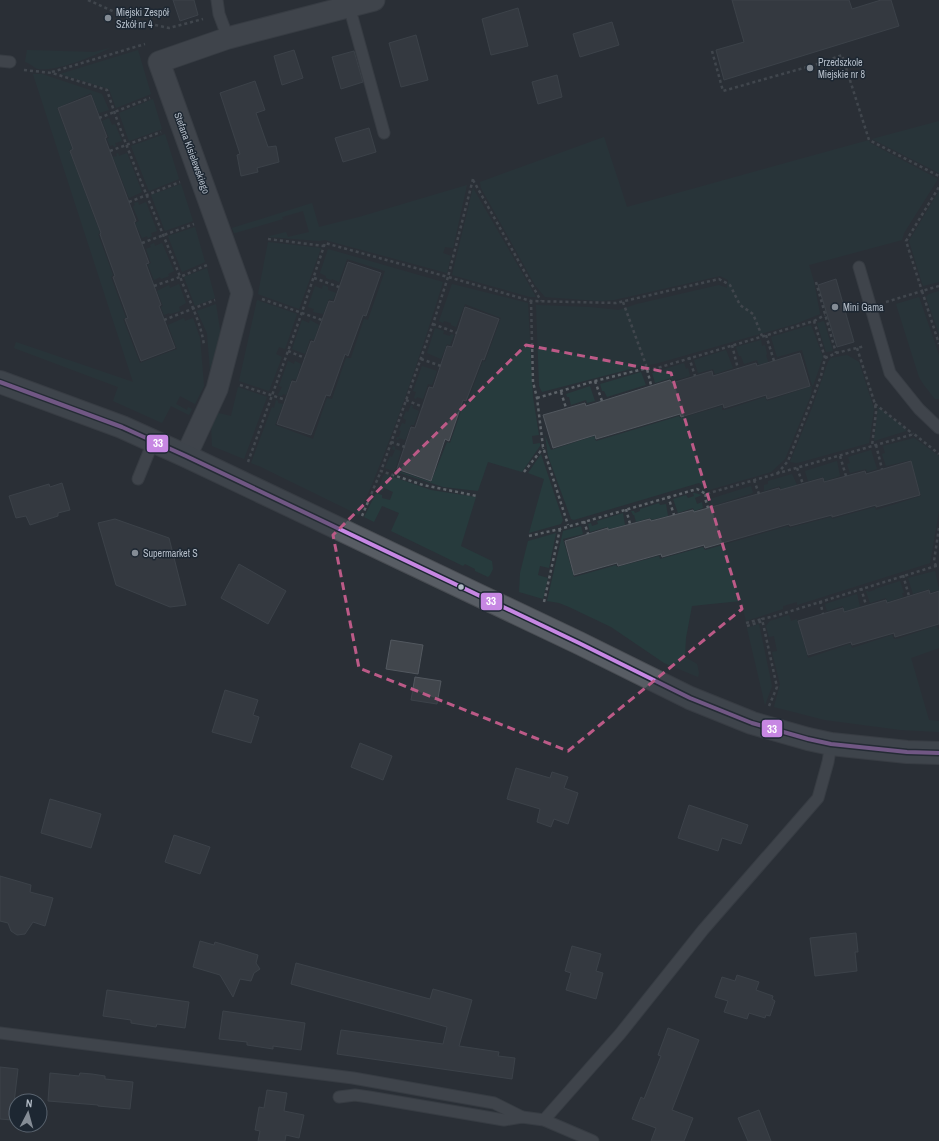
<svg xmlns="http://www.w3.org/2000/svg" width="939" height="1141" font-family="'Archivo Narrow',sans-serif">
  <rect width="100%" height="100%" fill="#2a3037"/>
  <g fill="#273b3d">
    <path d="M110 48C94 56 55 72 38 69 34 68 30 63 25 62L27 50 94 52Z"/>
    <polygon points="138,50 151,94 116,108 109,89 60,74"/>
    <polygon points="33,74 42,74 102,94 109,110 99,113 91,93 57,108 72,149 69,150 100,233 98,234 113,275 111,277 126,318 123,319 140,363 177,349 168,325 184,318 185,321 193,318 200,338 204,386 195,404 180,396 176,404 187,410 188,407 192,409 189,415 171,406 162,423 113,401 118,387 14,348 16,342 133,382"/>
    <polygon points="153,99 162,129 129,141 119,113"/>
    <polygon points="109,118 112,125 115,124 122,141 115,143 116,146 114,147 113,145 110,146 107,139 109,138 102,121"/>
    <polygon points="939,121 939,173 872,139"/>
    <polygon points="165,134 179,179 149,191 131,146"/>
    <polygon points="604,137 627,207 869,140 870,143 938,179 904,233 902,240 809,265 814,282 820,314 795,324 655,364 646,365 542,392 539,386 536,305 589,307 619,310 637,304 719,285 727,288 728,280 720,276 614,300 600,301 545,297 535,285 481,188 480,182"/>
    <polygon points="118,153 119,156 127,153 142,192 129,198 113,157 117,156 116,154"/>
    <polygon points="181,184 193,221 165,231 151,195"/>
    <polygon points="467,185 453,248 445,247 443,253 451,256 447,273 325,240 319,241 269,237 270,236 286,232 288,237 309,232 303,211 282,217 283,219 235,233 234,233 232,228 312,203 319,227 359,217"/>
    <polygon points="473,188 536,297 530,297 452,275"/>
    <polygon points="939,191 939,282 923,286 909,241"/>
    <polygon points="138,202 139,205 146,202 157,231 151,233 152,236 148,238 147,236 142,238 135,223 139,221 133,207 135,205 134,203"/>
    <polygon points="195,227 205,262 182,272 168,236"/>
    <polygon points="268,242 321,248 299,309 258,294"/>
    <polygon points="154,243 155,246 162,243 174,271 168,274 169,276 161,279 160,277 154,280 148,265 151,263 146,249 151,247 150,245"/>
    <path d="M328 249 443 282C419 360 392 439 359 515L259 466 251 463 272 407 274 408 276 400 278 401V403L283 404 275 425 313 439 327 398 332 399 346 358H351L364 319 368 320 385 271 347 259 339 282 332 279 331 280 326 278V276L320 273Z"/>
    <polygon points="207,268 215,298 195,306 184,277"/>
    <polygon points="179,284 186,303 179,307 180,311 170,314 169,313 164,315 161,307 163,306 157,291 169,285 170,288"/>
    <polygon points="452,284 528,303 533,397 539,435 532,436 533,444 540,443 540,446 522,472 488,462 478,491 443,487 385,468 390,456 392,457 395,450 392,449 393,446 395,447 395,449 401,451 395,470 431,482 447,442 450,443 464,402 467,403 483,361 485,362 501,318 465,304 456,327 451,325 451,323 444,321 443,323 439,321"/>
    <polygon points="323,285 328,287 328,290 336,293 333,300 329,299 323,314 313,312 314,309 308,307 315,286 322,289"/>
    <polygon points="939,291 939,334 926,297 929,294"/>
    <polygon points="919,297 939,355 939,399 935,399 924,385 919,377 896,304"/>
    <polygon points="257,300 297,314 285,349 279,347 276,354 282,357 269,391 239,381"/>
    <polygon points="216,304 222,343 211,382 207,333 197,311"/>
    <polygon points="302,320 309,323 310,320 319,325 314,340 310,339 305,354 292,349"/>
    <polygon points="824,321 833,351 826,352 817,323"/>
    <polygon points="811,325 823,357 813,386 812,385 802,350 777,357 771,337"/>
    <polygon points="435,328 444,331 443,334 450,336 451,334 454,335 450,345 447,344 441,359 427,353"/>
    <polygon points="761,340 762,346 765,345 767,354 766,355 768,362 759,365 757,360 744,364 741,356 739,356 736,347"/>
    <polygon points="726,350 733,368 715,374 713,369 698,373 694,360"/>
    <polygon points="847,355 859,362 874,409 869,443 801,462 796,463 790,462 812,408 828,362 831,358"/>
    <polygon points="288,361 294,364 295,361 301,364 296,380 292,379 286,395 283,394 282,396 278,395 282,387 279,386"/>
    <polygon points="684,363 686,369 688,368 690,376 673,381 671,378 655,383 652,373"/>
    <polygon points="422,366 437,371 432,385 428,384 423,399 417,397 416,399 414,398 416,392 413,391"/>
    <polygon points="641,372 646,385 607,397 604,391 602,391 600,384"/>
    <polygon points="590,386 595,401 587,403 586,400 571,405 569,397 567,397 566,394"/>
    <polygon points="812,386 811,395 785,459 771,472 709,490 699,483 574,520 571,519 548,456 545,435 551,450 594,436 596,441 679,416 680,418 681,418 722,406 722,410 725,410 765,397 767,401"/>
    <polygon points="238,387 267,397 244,459 212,446 211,421 214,412 231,416"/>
    <polygon points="411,405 413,406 412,408 419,411 414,425 411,425 405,440 399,438 398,440 396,439 397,437 399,437 401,431 399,430 402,423 405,424 406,420 403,418 406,411 408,412"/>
    <polygon points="878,407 906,429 906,431 874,441"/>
    <polygon points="914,438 939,456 939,511 930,563 797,605 797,602 783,606 783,609 746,621 741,601 692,606 686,638 685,657 697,664 699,673 698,677 664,663 611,627 569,607 559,603 547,601 563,531 581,526 583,534 563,539 574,577 616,565 617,567 659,556 660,559 703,547 705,550 788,526 789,528 831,517 832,519 875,507 876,510 921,496 911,460 886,466 882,454 885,453 883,446"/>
    <polygon points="871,450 877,469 867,472 866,469 850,473 847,464 850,463 848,457"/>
    <polygon points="541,454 563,520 561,524 529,533 544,479 528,473"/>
    <polygon points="837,461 840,476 825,481 823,477 808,481 805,471"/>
    <polygon points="385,474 431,490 476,497 461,546 492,561 493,569 490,575 488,577 475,571 475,569 465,564 463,566 391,531 399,513 382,506 374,522 364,517 376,493 382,495 382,498 390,500 393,492 384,488 383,491 378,489 383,476"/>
    <polygon points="792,474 797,485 781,490 780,486 764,491 764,485 768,484 768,481"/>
    <polygon points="751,486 753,493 712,506 710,499"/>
    <polygon points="693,493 695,493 702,495 695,498 697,504 702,502 703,508 694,511 693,508 678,513 673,499 686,495 688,498 694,496"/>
    <polygon points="659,503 660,505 666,504 668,516 651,520 650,518 636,522 634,515 633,515 631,511 634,511 635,513 640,511 640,509"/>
    <polygon points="623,513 625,525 609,529 607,527 590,532 588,524 591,523 592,526 598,524 597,521"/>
    <polygon points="556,533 549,568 540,566 538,575 548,578 543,599 519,592 520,573 528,541"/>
    <polygon points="935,571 939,590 931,592 929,589 913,594 908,578"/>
    <polygon points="900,581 904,593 902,593 903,597 887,602 886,598 870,603 866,591 868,591 868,592 875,590 875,589"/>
    <polygon points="857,594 860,607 844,611 843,606 827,611 825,604"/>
    <polygon points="789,615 791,621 797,619 808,658 850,644 852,648 892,635 894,639 897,639 936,626 938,629 939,629 939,648 911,658 929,720 939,721 939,732 901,730 825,720 774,707 780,684 772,652 777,651 774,636 769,637 766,626 770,621"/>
    <polygon points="759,624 772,686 765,705 747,628"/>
  </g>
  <g fill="#41464c" stroke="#52585f">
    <polygon points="173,0 194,0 198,15 180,21"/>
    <polygon points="732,0 849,0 852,9 881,0 891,0 899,26 724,80 716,50 744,42"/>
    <polygon points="518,8 528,46 491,55 482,19"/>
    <polygon points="612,22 619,45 580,57 573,34"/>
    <polygon points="416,35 428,80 401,87 389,43"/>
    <polygon points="294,50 303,78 282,85 274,56"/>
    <polygon points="354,51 363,82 341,89 332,57"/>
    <polygon points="557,75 562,97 538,104 532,82"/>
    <polygon points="255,81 265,110 256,113 268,147 276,146 279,162 257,168 258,172 241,176 237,155 240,154 220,93"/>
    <polygon points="91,95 107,137 105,138 136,221 134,222 149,263 146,264 161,305 159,306 175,348 141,361 125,319 128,318 113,277 115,276 100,234 101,233 70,151 73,149 58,108"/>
    <polygon points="369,128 376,152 343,162 335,138"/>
    <polygon points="348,262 381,273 366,316 363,315 348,356 345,354 330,396 326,395 311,435 277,424 292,381 296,382 311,341 314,342 329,301 334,302"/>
    <polygon points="836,279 854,342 837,347 818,285"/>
    <polygon points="465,307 499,319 484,360 482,359 466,401 463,400 449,441 445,439 431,481 397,469 411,427 415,428 429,387 433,388 447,346 452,347"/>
    <polygon points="800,353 810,386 767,399 766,395 724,408 723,404 681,417 680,414 596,439 595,435 553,448 543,415 585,403 586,406 670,380 672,383 712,371 713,376 756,363 757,366"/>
    <polygon points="911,461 920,495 876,507 876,505 832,517 832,515 790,526 789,524 705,548 704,545 662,557 661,554 618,566 617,563 574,575 565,541 608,528 608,530 650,519 651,521 693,510 694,512 779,488 780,490 823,478 824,482 865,471 866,474"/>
    <polygon points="62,483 70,510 58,513 58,516 30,525 26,516 16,518 9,496 49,484 50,487"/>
    <polygon points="115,519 169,538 186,605 170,607 116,585 98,523"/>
    <polygon points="239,564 286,591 268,624 221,598"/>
    <polygon points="929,590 930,594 939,591 939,624 895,637 894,633 852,645 851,642 808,655 798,621 843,608 844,612 886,600 887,603"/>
    <polygon points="391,640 423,645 418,674 386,669"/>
    <polygon points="415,677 441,681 437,704 411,700"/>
    <polygon points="225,690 258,700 253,715 259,717 251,743 212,732"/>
    <polygon points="360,743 392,756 383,780 351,767"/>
    <polygon points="516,768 550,778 552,772 568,777 564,788 578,793 568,824 554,819 551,827 537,822 540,809 507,799"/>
    <polygon points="50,799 101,814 91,848 41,833"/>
    <polygon points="689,805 748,825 741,844 722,838 718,851 678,838"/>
    <polygon points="174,835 210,847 200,874 165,862"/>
    <polygon points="0,876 31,885 30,892 53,898 45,926 33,922 25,934 17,935 11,931 8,923 0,921"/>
    <polygon points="856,933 858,952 855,952 857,971 815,976 810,938"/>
    <polygon points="200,941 214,945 215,942 258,955 256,963 260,969 254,973 251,981 240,979 233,997 220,975 193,967"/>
    <polygon points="572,946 601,954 596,971 603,973 596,999 566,990 571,973 565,971"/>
    <polygon points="296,963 430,999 433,989 472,1000 459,1046 499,1052 498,1056 515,1058 512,1079 337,1054 341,1030 443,1044 447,1027 291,984"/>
    <polygon points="737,975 759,982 756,990 773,996 772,999 775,1001 770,1016 766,1015 765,1018 749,1013 747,1019 724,1012 728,1001 715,997 722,977 735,981"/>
    <polygon points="107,990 189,1002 185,1028 157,1024 156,1027 131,1023 131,1020 103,1016"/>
    <polygon points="223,1011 305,1023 301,1050 273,1046 273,1049 247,1045 247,1042 219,1039"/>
    <polygon points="668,1028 699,1040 672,1110 693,1118 684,1141 651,1141 656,1128 632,1119 641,1097 644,1099 661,1056 658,1055"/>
    <polygon points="0,1067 18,1069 12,1120 0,1119"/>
    <polygon points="50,1073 79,1076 80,1073 92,1074 105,1076 105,1079 133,1082 130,1109 98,1106 98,1105 48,1101"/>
    <polygon points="267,1090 287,1093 284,1111 304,1115 299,1138 286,1135 285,1141 258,1141 260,1131 255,1130 259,1107 264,1108"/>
    <polygon points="759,1110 771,1141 748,1141 738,1118"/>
  </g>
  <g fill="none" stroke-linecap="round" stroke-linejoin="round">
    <defs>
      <g id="lane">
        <polyline points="217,0 219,14 228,38"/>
        <polyline points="349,6 384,133"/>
        <polyline points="0,61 10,62"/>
        <polyline points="859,267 890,373 919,409 939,428"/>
        <polyline points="138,479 153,442"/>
        <polyline points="0,1033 353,1078 494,1103 522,1117"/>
        <polyline points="339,1097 355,1095 369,1097 504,1120 522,1117 544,1120 593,1141"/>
        <polyline points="544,1120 620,1034 703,930 818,798 828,762 831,744"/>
      </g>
      <polyline id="street" points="186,456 217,389 242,293 159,62 228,38 374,0"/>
      <polyline id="secondary" points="0,382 122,427 186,456 579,643 690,698 752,723 808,739 831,744 907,752 939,753"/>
    </defs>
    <use href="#lane" stroke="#484c52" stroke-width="13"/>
    <use href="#street" stroke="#484c52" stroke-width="23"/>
    <use href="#secondary" stroke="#484c52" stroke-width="24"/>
    <g stroke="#5d6369" stroke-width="2.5" stroke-dasharray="3 3" stroke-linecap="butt">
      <polyline points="88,0 132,20 169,28 203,19"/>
      <polyline points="712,51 723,91 821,63 842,55 869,140 939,176"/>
      <path d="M24 70 52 73 107 90C127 153 155 213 179 274 187 296 202 324 204 346"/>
      <polyline points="52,72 145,44"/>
      <polyline points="99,118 150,98"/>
      <polyline points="110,151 161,132"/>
      <polyline points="473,179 448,277 531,301 616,303 719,279 730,285 740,305 753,314 762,336"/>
      <polyline points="473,180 541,301"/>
      <polyline points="129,202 180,182"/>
      <polyline points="268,239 324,246"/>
      <polyline points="142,243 194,224"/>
      <polyline points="314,278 339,287"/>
      <polyline points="816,282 836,353"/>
      <polyline points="154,286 180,277 207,265"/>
      <polyline points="939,286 922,291 939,344"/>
      <polyline points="262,299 322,320"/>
      <polyline points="531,301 533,382 537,398 543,447 568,525"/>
      <polyline points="623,302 646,365 651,385"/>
      <polyline points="886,302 922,291 906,241 939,187"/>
      <polyline points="164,320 215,300"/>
      <polyline points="814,321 825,315"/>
      <polyline points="433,324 457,333"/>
      <polyline points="766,335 774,361"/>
      <polyline points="732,345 738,369"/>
      <polyline points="857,348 875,404 876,412 872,446"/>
      <polyline points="288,351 305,358"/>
      <polyline points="689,357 695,376"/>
      <polyline points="825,358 836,353 865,346"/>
      <polyline points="421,359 441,366"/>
      <polyline points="595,381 602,401"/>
      <polyline points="240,385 286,400"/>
      <polyline points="561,392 566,408"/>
      <polyline points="537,398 595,381 647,368 654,369 814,321 825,358 821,376 788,461 777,474"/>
      <polyline points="406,400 423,407"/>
      <polyline points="875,404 913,434"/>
      <polyline points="391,442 405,447"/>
      <polyline points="876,445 882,469"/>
      <polyline points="840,456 846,476"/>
      <polyline points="248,462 301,315 325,243 448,277 433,324 381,471 423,485 477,496"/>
      <polyline points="797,468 803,484"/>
      <polyline points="524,472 543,448"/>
      <polyline points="754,480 759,494"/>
      <polyline points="706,494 705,498 708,508"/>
      <polyline points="668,496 674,515"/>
      <polyline points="626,509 630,524"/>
      <polyline points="362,516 381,471"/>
      <polyline points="584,521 588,534"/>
      <polyline points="529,536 560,529 697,489 706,494 914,434 939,454"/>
      <polyline points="936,566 934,561 939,528"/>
      <polyline points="903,575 909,596"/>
      <polyline points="861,588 866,605"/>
      <polyline points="820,601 823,614"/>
      <polyline points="544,602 560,529"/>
      <polyline points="746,623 762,619"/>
      <polyline points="747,626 763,621"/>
      <polyline points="769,706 777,687 762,619 775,616 939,565"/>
    </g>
    <use href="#lane" stroke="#5a5e65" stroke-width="11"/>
    <use href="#street" stroke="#5a5e65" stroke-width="21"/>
    <use href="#secondary" stroke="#585d64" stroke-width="22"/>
    <defs>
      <polyline id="bus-1" points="0,382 122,427 186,456 579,643 690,698 752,723 808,739 831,744 907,752 939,753"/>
    </defs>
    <use href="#bus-1" stroke="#1d2732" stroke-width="7"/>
    <use href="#bus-1" stroke="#c787e3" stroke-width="4"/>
  </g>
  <path d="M0 0H939V1141H0ZM526 345 671 373 742 609 568 751 359 668 333 535Z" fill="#2a3037" fill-opacity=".55" fill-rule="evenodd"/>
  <path fill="none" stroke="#bc5a87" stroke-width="3" stroke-dasharray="8 5" stroke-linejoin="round" d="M526 345 671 373 742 609 568 751 359 668 333 535Z"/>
  <g fill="#848c95" stroke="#1d2732" stroke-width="1.5">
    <circle cx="108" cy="18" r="4"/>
    <circle cx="810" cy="68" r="4"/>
    <circle cx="835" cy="307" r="4"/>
    <circle cx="135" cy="553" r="4"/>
  </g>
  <circle fill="#b4bdc8" stroke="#1d2732" stroke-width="1.5" cx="461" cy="587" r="3.5"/>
  <g text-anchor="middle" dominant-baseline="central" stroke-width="3" stroke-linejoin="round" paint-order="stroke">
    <g font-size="10" fill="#b4bdc8" stroke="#1d2732" text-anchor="start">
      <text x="116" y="12">Miejski Zespół<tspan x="116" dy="12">Szkół nr 4</tspan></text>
      <text x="818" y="62">Przedszkole<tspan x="818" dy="12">Miejskie nr 8</tspan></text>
      <text x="843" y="307">Mini Gama</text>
      <text x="143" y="553">Supermarket S</text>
    </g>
    <g font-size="10" fill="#b4bdc8" stroke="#1d2732">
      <text transform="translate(192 153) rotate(70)">Stefana Kisielewskiego</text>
    </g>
  </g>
  <g stroke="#1d2732" stroke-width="1.5">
    <rect x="146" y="434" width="23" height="19" rx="4" fill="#c787e3"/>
    <rect x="480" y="592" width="23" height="19" rx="4" fill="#c787e3"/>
    <rect x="761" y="719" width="22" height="19" rx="4" fill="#c787e3"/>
  </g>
  <g font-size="11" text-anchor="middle" font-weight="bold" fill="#fff">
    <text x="158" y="447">33</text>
    <text x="491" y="605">33</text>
    <text x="772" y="733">33</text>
  </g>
  <g transform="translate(28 1113) rotate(6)"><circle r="19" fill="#1d2732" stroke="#59636e"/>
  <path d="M0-3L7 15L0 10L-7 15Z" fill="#848c95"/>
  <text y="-6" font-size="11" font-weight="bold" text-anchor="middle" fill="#b4bdc8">N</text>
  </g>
</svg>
